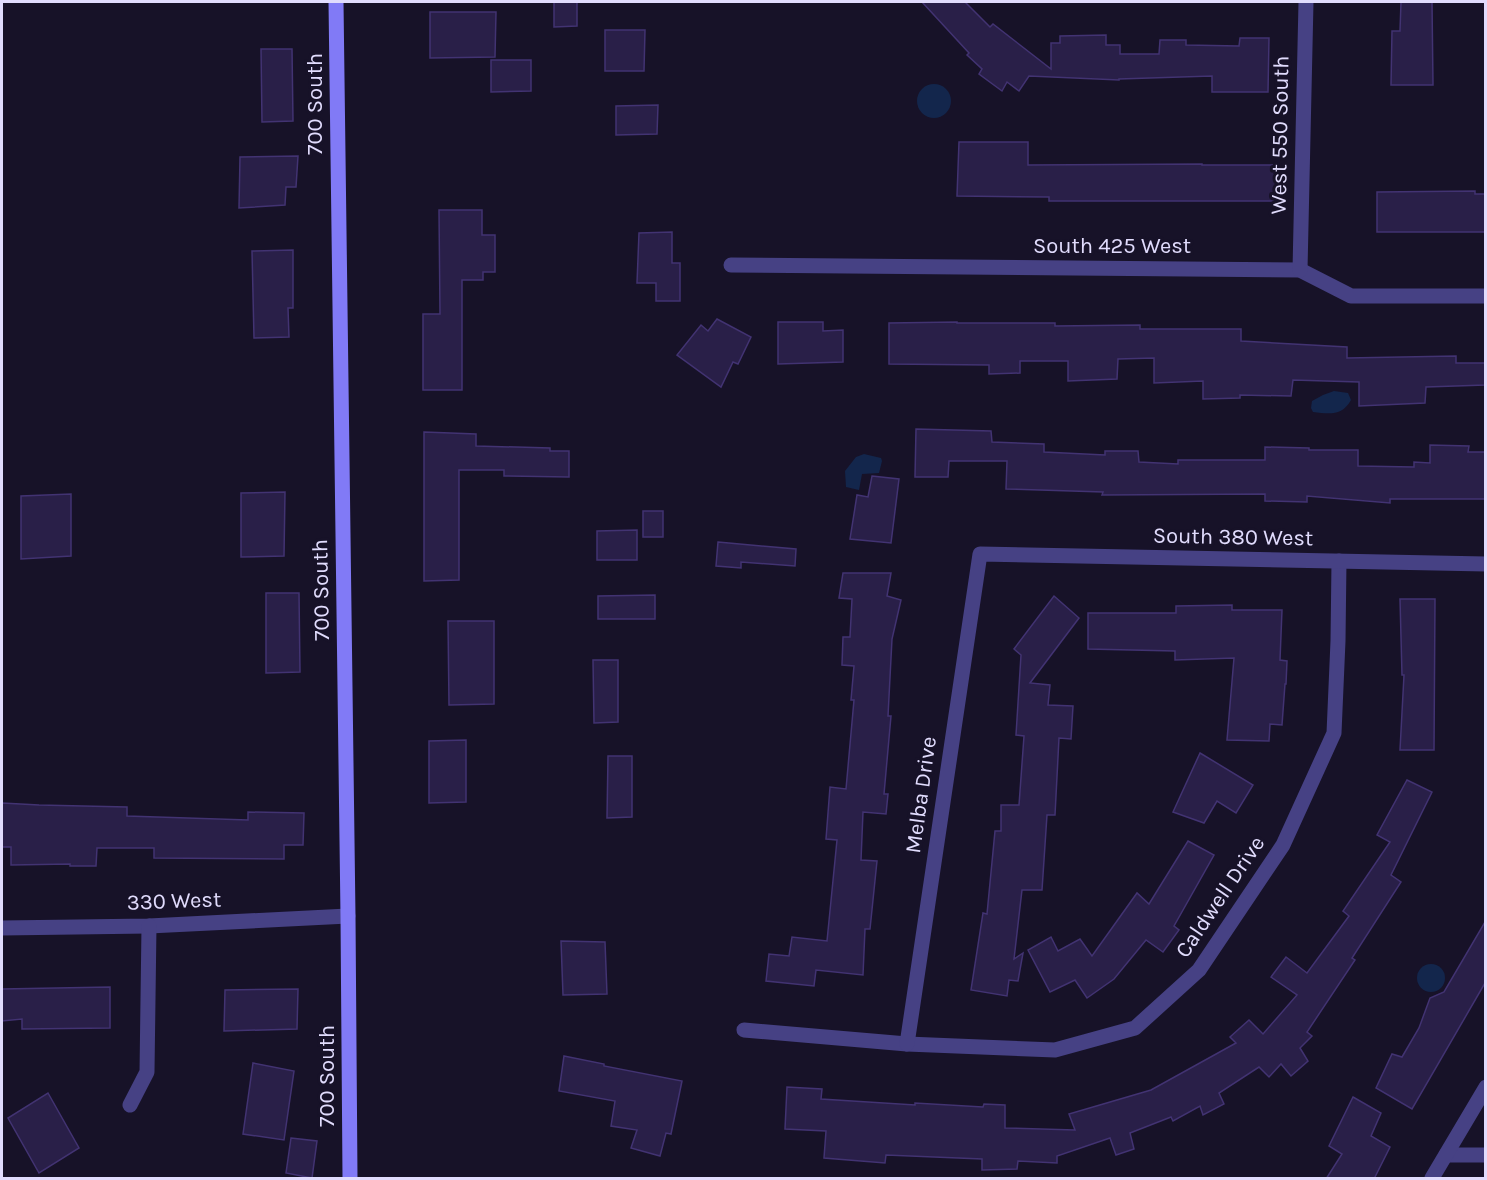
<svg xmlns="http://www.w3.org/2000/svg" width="1487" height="1180" font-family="Karla,sans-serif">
  <rect width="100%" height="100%" fill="#171228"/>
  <g fill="#13264c">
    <circle cx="934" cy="101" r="17"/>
    <path d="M1334 391 1348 393 1351 400C1342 416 1330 414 1313 412L1311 408 1312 401 1323 395Z"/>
    <polygon points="864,454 881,458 882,461 879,473 862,474 859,490 846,487 845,471 856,457"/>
    <circle cx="1431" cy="978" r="14"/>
  </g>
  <g fill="#291f48" stroke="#423372" stroke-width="1.5">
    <polygon points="554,2 577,2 577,26 554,27"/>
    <polygon points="922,2 965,2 990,27 993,24 1051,69 1051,43 1060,43 1060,36 1106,35 1106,45 1120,45 1120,54 1159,54 1160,40 1186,40 1186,45 1239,46 1240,38 1269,38 1268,92 1212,92 1212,76 1119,79 1119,80 1029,76 1019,91 1007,82 1002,91 979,74 982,69 967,55 969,53"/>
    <polygon points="1401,2 1432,2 1433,85 1391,85 1392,31 1400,31"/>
    <polygon points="430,12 496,12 495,57 430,58"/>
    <polygon points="605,30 645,30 644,71 605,71"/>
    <polygon points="261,49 292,49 293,121 262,122"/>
    <polygon points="491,60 531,60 531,91 491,92"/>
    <polygon points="658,105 657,134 616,135 616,106"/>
    <polygon points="959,142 1028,142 1028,165 1202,164 1202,165 1277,165 1276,201 1049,201 1049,197 957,196"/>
    <polygon points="298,156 296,187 286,187 285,205 239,208 240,157"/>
    <polygon points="1475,191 1475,194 1485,194 1485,232 1377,232 1377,192"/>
    <polygon points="439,210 482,210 482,235 495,235 495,272 483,272 483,280 462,280 462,390 423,390 423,314 440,314"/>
    <polygon points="672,232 672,263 680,263 680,301 656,301 656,283 637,283 639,233"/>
    <polygon points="293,250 293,308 288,308 289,337 254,338 252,251"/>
    <polygon points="717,319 751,337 738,364 733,362 721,387 677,355 701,325 708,331"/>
    <polygon points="778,322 823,322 823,331 843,330 843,362 778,364"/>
    <polygon points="957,322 957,323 1055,323 1055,326 1140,325 1140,329 1241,329 1241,341 1347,347 1347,358 1456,356 1456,363 1485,363 1485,385 1426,387 1425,403 1359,406 1359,382 1293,380 1291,396 1240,395 1240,398 1203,399 1203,381 1154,383 1154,358 1118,359 1117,379 1068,381 1068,361 1020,361 1020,373 989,374 989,365 889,364 889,323"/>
    <polygon points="916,429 991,431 992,442 1044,444 1044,452 1105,455 1105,451 1138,451 1139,462 1178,464 1178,460 1265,460 1265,447 1309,448 1309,450 1358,450 1358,466 1414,467 1414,462 1430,463 1430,445 1469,446 1468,452 1485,452 1485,499 1390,499 1390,503 1307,496 1307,502 1265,501 1265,494 1102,495 1103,492 1006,489 1007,461 949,461 948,477 915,477"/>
    <polygon points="424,432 476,434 476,446 550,448 550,451 569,451 569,477 504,476 504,470 459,470 459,580 424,581"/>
    <polygon points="872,476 899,479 891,543 850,539 857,495 868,497"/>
    <polygon points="285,492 284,556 241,557 241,493"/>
    <polygon points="71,494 71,556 21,559 21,496"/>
    <rect x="643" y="511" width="20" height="26"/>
    <polygon points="637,530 637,560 597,560 597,531"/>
    <polygon points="718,542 796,549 795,566 741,562 741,568 716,566"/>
    <polygon points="843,573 891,573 887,596 901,600 892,639 888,716 891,716 884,794 888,794 886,814 863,812 861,860 877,861 870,929 865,929 863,975 816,970 814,986 766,981 769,954 789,956 792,937 827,941 837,840 826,839 830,787 846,789 854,700 851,700 854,666 842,665 843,637 850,637 852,599 839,598"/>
    <polygon points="266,593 299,593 300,672 266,673"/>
    <polygon points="655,595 655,619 598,619 598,596"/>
    <polygon points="1054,596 1079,618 1030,683 1050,685 1048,705 1073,706 1071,739 1059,738 1055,815 1047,815 1042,890 1022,890 1014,959 1023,953 1018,981 1009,980 1007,996 971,990 983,913 987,914 995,831 1001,831 1001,805 1019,805 1024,736 1016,735 1021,655 1014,649"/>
    <polygon points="1400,599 1435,599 1434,750 1400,750 1404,675 1402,675"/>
    <polygon points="1232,605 1232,610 1282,610 1280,660 1287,661 1286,684 1285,684 1282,725 1270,724 1269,741 1227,740 1234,658 1175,660 1175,651 1088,649 1088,613 1176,613 1176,606"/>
    <polygon points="448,621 494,621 494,704 449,705"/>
    <polygon points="593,660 618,660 618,722 594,723"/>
    <polygon points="466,740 466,802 429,803 429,741"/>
    <polygon points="1200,753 1253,785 1236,813 1217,801 1204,823 1173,812"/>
    <polygon points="608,756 632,756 632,817 607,818"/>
    <polygon points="1407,780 1432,792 1391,875 1401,882 1352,958 1355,960 1307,1032 1312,1036 1300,1048 1308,1061 1291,1076 1281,1064 1269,1077 1259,1067 1219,1093 1224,1104 1203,1115 1200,1106 1173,1121 1171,1117 1130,1133 1134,1149 1116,1155 1110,1138 1057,1156 1057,1163 1018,1161 1017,1169 982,1170 982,1159 886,1155 885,1163 824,1158 826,1131 785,1129 787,1087 822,1089 821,1099 915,1105 915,1103 983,1107 984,1104 1005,1105 1005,1128 1075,1130 1069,1114 1151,1090 1236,1043 1230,1037 1249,1020 1263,1034 1297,995 1271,977 1286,957 1307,973 1349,916 1343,911 1390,842 1377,835"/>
    <polygon points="2,803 39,805 127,807 127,816 248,820 248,812 304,813 303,845 284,845 284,859 154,858 154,848 97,848 96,866 70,866 70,864 11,865 11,847 2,847"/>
    <polygon points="1188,841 1214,855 1174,926 1179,930 1163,952 1146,940 1114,979 1087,998 1075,980 1050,992 1028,950 1051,937 1058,951 1080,939 1092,956 1137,893 1149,904"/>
    <polygon points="1485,922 1485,983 1412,1109 1376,1088 1392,1054 1402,1057 1419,1028 1430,998 1444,992"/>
    <polygon points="561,941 605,942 607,994 563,995"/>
    <polygon points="110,987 110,1028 22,1029 22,1019 2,1021 2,989"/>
    <polygon points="298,989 297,1029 224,1031 225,990"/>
    <polygon points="564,1056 604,1064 604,1066 682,1081 671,1134 666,1133 660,1156 631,1148 637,1130 611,1126 615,1101 559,1091"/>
    <polygon points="253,1063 294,1071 284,1140 243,1134"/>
    <polygon points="48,1093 79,1148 39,1173 8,1118"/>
    <polygon points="1353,1097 1381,1113 1371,1136 1390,1147 1374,1179 1326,1179 1342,1154 1329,1146"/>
    <polygon points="291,1138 317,1141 312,1178 286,1173"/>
  </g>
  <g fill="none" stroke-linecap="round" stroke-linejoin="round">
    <g stroke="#464184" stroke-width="15">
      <polyline points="731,265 1300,270 1351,296 1486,296"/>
      <polyline points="1300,270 1306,2"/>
      <polyline points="2,928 149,926 348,916"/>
      <polyline points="744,1030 907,1044 1055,1050 1135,1028 1199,970 1283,845 1334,733 1338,641 1339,561"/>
      <polyline points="907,1044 980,554 1486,564"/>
      <polyline points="130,1105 147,1072 149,926"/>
      <polyline points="1446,1155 1486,1155"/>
      <polyline points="1432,1178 1486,1087"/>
    </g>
    <polyline stroke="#817af6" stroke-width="15" points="336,2 348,916 350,1178"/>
  </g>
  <g text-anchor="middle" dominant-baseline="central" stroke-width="6" stroke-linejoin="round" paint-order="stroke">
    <g font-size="22" fill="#e1dcfd" stroke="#171228">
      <text transform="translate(315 104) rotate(-90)">700 South</text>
      <text transform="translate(1280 135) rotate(-89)">West 550 South</text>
      <text x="1112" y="246">South 425 West</text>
      <text transform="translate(1233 537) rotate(1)">South 380 West</text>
      <text transform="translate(321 590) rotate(-91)">700 South</text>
      <text transform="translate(921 795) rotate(-82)">Melba Drive</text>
      <text transform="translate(1220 897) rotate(-56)">Caldwell Drive</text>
      <text transform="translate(174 901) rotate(-2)">330 West</text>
      <text transform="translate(327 1076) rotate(-90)">700 South</text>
    </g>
  </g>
  <rect width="1487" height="1180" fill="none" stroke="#e1dcfd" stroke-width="6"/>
</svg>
